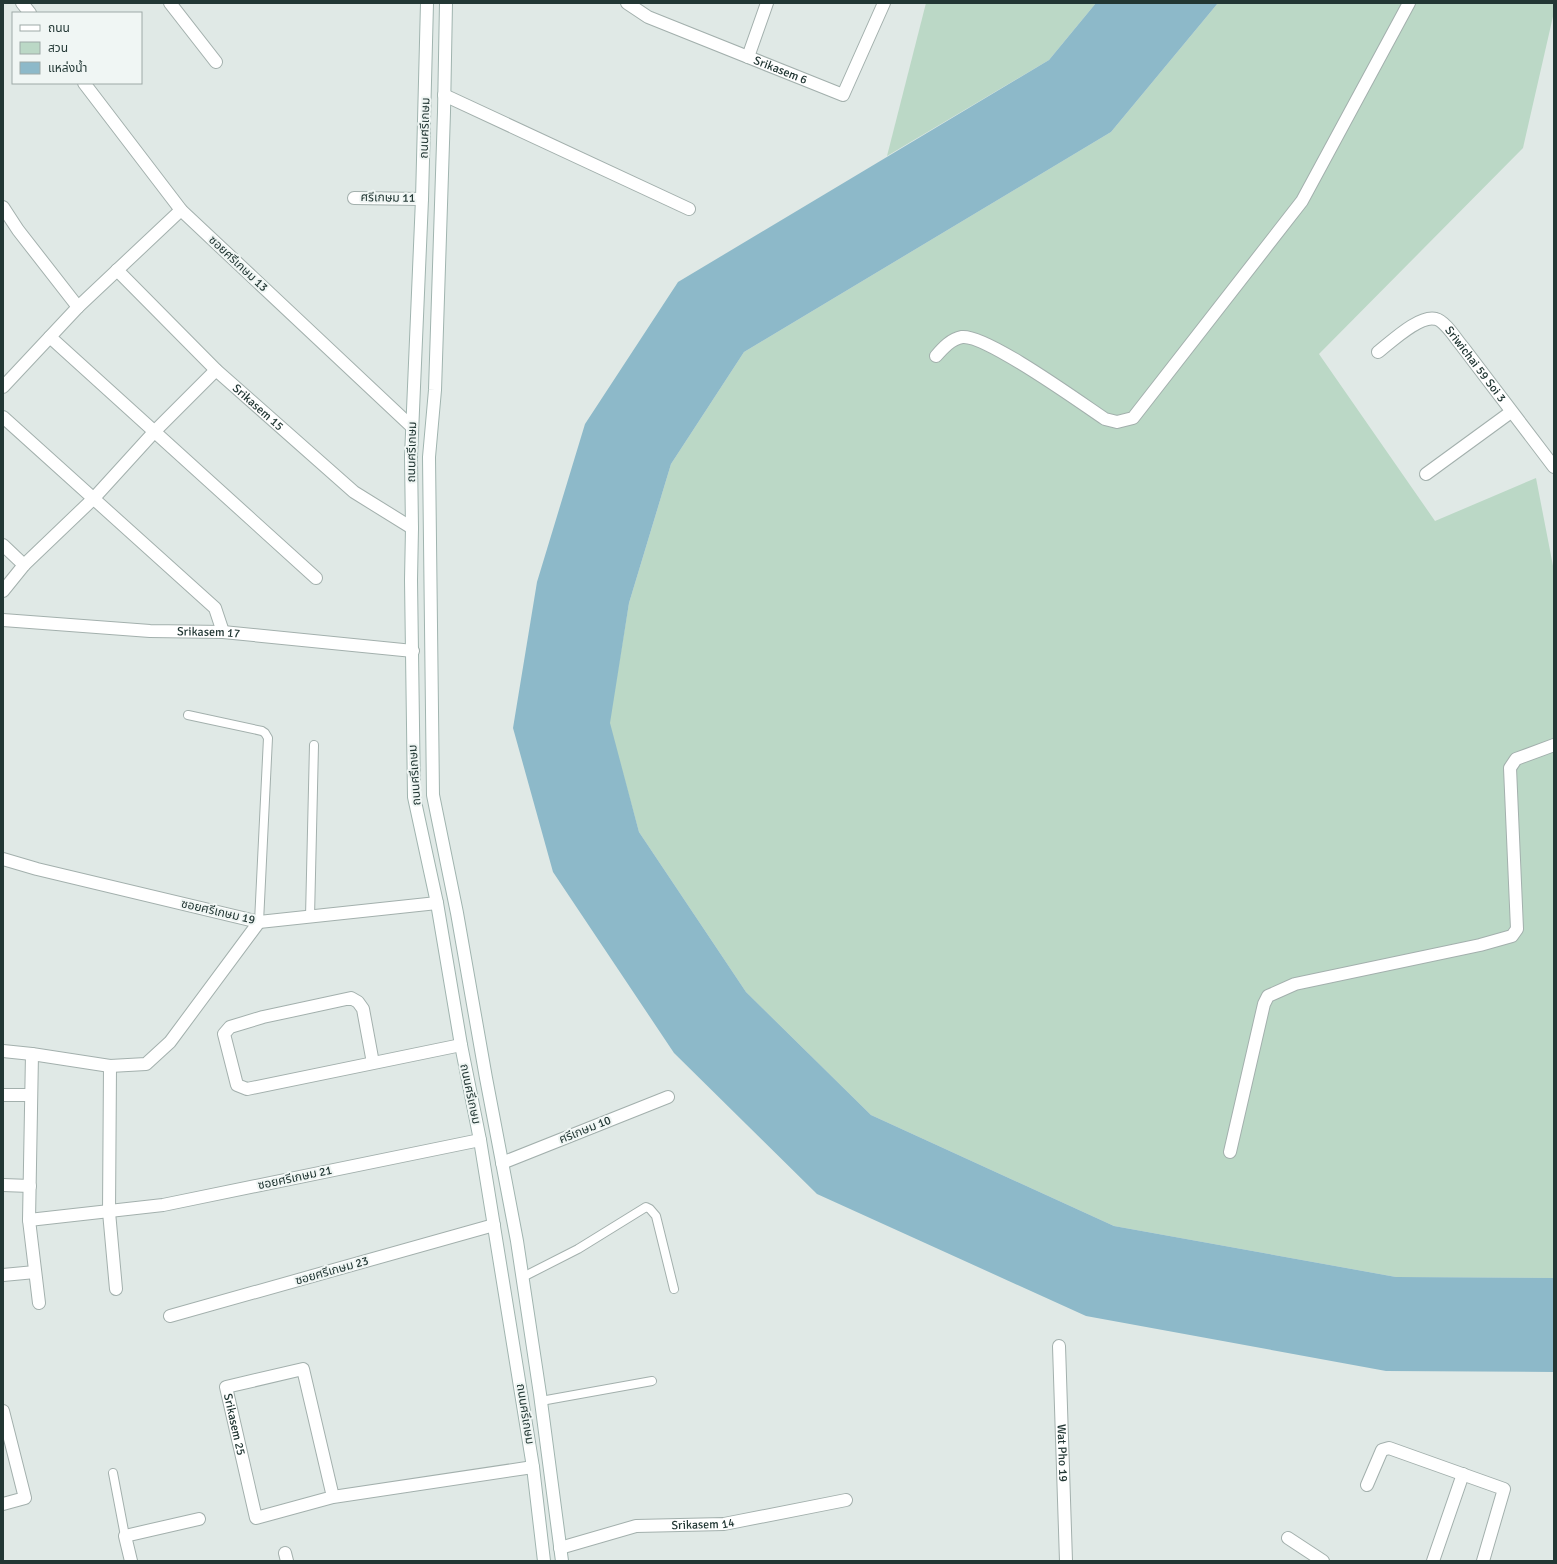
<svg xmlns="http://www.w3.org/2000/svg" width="1557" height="1564" font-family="Signika,'Noto Sans Thai',sans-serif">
  <rect width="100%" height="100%" fill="#e0e9e6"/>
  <g fill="#bbd8c6">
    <polygon points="926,3 1096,3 1049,60 887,156"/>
    <polygon points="1218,3 1554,3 1554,12 1523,148 1319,354 1435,521 1536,478 1554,571 1554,1278 1396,1277 1114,1226 871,1115 746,992 639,832 609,723 629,603 671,464 744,352 1111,132"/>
  </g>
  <polygon fill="#8db9c9" points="1096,3 1218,3 1111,132 744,352 671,464 629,603 610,723 639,832 746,992 871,1115 1114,1226 1396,1277 1554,1278 1554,1372 1386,1371 1086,1316 817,1194 674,1053 553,872 513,728 537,582 585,424 678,282 1049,60"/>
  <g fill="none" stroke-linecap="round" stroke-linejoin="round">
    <defs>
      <g id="service">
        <polyline points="188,715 262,731 265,733 268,738 259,922"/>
        <polyline points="310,917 314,745"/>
        <polyline points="523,1277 578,1249 646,1207 650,1209 656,1216 674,1289"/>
        <polyline points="541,1401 652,1381"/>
        <polyline points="113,1473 125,1536"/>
      </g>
      <g id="minor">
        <polyline points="22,3 30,13"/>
        <polyline points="170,3 216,62"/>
        <path id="s1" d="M627 3 648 17 843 95 884 3"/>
        <polyline points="748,57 767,3"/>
        <polyline points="84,83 181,210 412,427"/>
        <polyline points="444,95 689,209"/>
        <polyline points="354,198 422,199"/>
        <polyline points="3,207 18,230 78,307"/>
        <path id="s2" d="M117 270 216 370 354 492 412 528"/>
        <polyline points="50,337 316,578"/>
        <path id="s3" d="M1378 352C1391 342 1420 314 1436 319 1445 321 1456 339 1462 346L1554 467"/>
        <path d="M936 356C943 348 951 339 962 337 986 334 1081 403 1105 419L1117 422 1133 418 1302 201 1409 3"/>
        <polyline points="3,387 78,307 181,210"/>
        <polyline points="3,417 215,608 223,632"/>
        <polyline points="1426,474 1511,412"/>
        <polyline points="3,545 24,565"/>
        <polyline points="3,591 24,565 94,498 155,431 216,370"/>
        <path id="s4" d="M3 620 150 631 223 632 413 651"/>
        <polyline points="3,859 37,869 259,922 437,903"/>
        <polyline points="3,1051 32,1054 110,1066 146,1064 170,1042 259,922"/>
        <polyline points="32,1054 29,1220 39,1303"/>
        <polyline points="373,1063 363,1009 358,1002 351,998 263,1017 230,1027 224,1034 237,1085 247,1089 461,1045"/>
        <polyline points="110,1066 109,1212 116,1289"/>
        <polyline points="3,1095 31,1095"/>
        <polyline points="1230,1152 1264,1004 1268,996 1295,984 1480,945 1512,936 1517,929 1510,768 1516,759 1554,745"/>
        <polyline points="502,1163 668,1097"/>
        <polyline points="3,1185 30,1186"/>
        <polyline points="29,1220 163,1205 480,1140"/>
        <polyline points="3,1275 35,1272"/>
        <polyline points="170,1316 494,1225"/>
        <path id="s5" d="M1059 1346 1066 1561"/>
        <polyline points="3,1411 25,1498 3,1504"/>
        <polyline points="1367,1485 1382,1450 1389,1448 1504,1489 1483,1561"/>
        <path id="s6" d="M333 1497 303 1369 226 1387 256 1518 333 1497 533 1467"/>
        <polyline points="1288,1538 1323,1561"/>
        <path id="s7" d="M560 1548 636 1526 724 1524 846 1500"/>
        <polyline points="285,1553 287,1561"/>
        <polyline points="131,1561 125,1536 199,1519"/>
        <polyline points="1433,1561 1463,1474"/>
      </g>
      <g id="secondary">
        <polyline points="427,3 422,199 411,457 412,528 411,580 414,797 437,903 461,1045 480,1140 533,1467 544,1561"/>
        <polyline points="446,3 444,112 435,390 429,457 433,795 457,913 486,1078 517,1241 540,1394 562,1561"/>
      </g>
    </defs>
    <use href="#service" stroke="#a3b0ad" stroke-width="10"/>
    <use href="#minor" stroke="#a3b0ad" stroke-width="14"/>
    <use href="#secondary" stroke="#a0b4af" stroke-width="14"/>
    <use href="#service" stroke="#fff" stroke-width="8"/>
    <use href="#minor" stroke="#fff" stroke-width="12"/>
    <use href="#secondary" stroke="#fff" stroke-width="12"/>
  </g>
  <g text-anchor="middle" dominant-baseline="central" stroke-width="4" stroke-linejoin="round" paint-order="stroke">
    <g font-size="12" fill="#223734" stroke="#f0f6f4">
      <text stroke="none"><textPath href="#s1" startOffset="168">Srikasem 6</textPath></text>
      <text transform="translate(425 128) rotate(-88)">ถนนศรีเกษม</text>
      <text transform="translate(388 198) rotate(1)">ศรีเกษม 11</text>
      <text transform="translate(238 264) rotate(43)">ซอยศรีเกษม 13</text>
      <text stroke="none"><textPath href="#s3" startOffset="129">Sriwichai 59 Soi 3</textPath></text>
      <text stroke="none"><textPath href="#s2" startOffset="197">Srikasem 15</textPath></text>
      <text transform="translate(412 452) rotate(-89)">ถนนศรีเกษม</text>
      <text stroke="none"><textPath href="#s4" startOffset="206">Srikasem 17</textPath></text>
      <text transform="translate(415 775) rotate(-94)">ถนนศรีเกษม</text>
      <text transform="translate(218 912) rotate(13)">ซอยศรีเกษม 19</text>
      <text transform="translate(470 1094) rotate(78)">ถนนศรีเกษม</text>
      <text transform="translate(585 1130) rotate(-22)">ศรีเกษม 10</text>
      <text transform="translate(295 1178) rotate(-12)">ซอยศรีเกษม 21</text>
      <text transform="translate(332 1271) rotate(-16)">ซอยศรีเกษม 23</text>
      <text transform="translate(525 1414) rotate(81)">ถนนศรีเกษม</text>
      <text stroke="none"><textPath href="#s6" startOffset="249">Srikasem 25</textPath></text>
      <text stroke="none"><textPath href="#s5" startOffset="107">Wat Pho 19</textPath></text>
      <text stroke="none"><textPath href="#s7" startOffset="146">Srikasem 14</textPath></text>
    </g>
  </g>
  <rect width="1557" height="1564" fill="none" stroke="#223734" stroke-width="8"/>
  <rect x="12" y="12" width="130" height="72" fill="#f0f6f4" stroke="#9eaaa7"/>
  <rect x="20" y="25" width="20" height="6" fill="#ffffff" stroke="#9eaaa7"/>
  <text x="48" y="32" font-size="12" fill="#223734">ถนน</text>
  <rect x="20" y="42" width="20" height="12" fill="#bbd8c6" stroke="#9eaaa7"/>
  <text x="48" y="52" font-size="12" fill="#223734">สวน</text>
  <rect x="20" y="62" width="20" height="12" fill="#8db9c9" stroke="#9eaaa7"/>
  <text x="48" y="72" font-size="12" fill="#223734">แหล่งน้ำ</text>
</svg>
